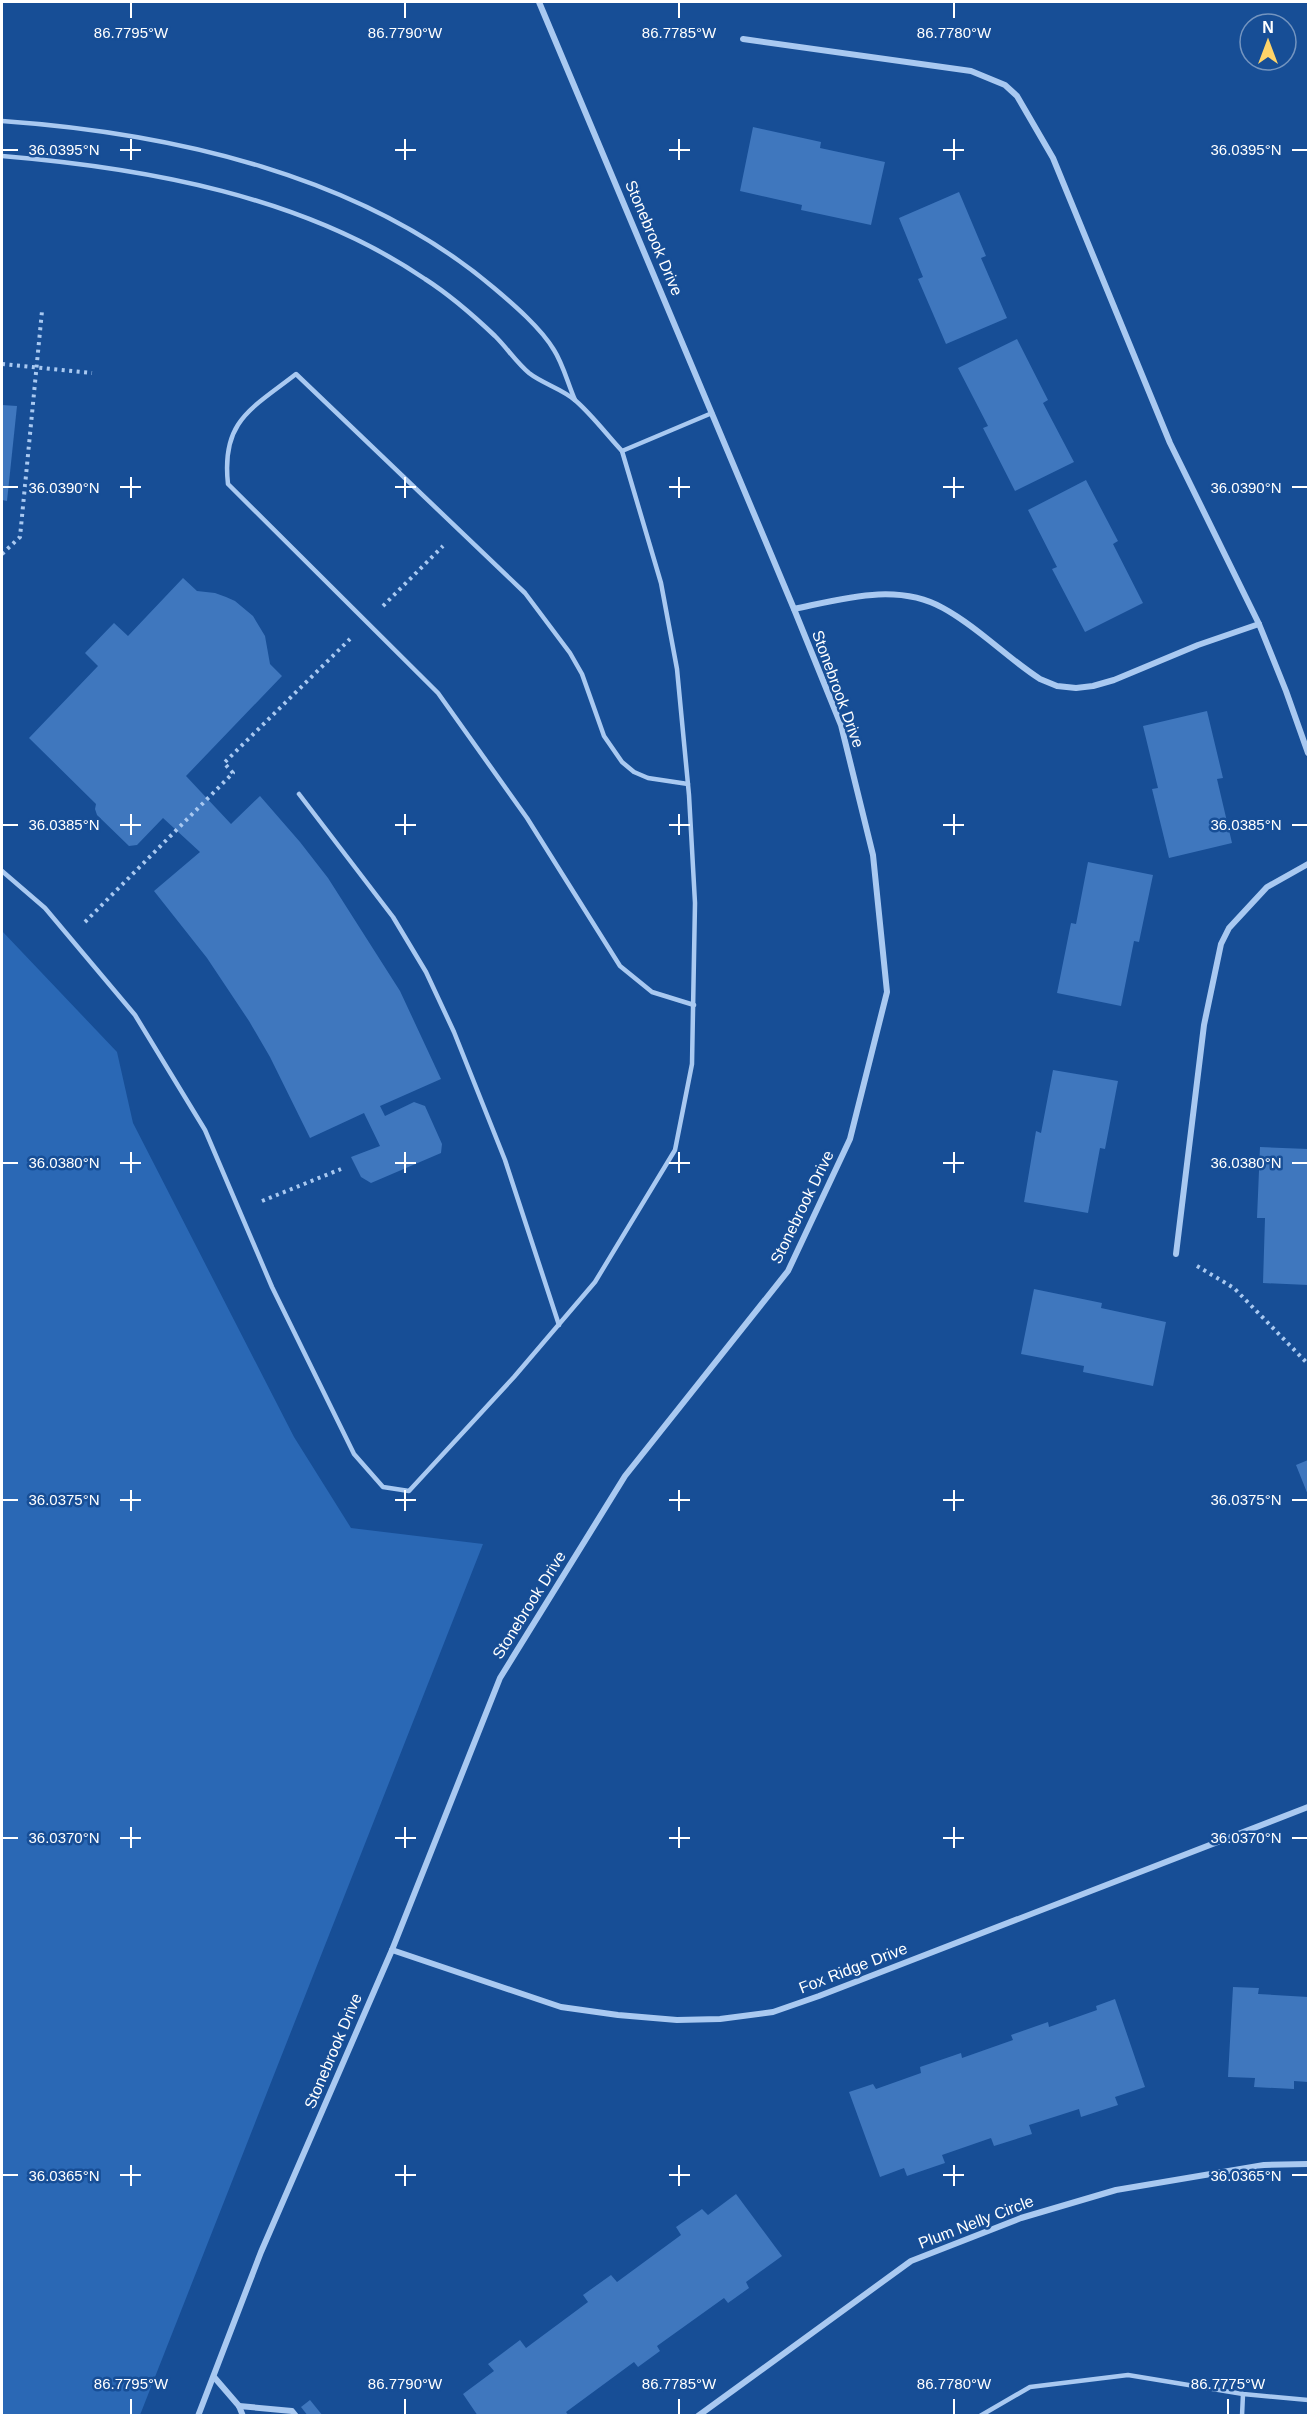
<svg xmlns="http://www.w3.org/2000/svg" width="1310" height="2417" font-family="Arial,sans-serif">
  <rect width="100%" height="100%" fill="#174e96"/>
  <polygon fill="#2a68b5" points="2,931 117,1052 133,1123 294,1437 351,1528 483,1544 140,2415 2,2415"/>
  <g fill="#3f77be">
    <polygon points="753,127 821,142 820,148 885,162 871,225 801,210 802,205 740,191"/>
    <polygon points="959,192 986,256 981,258 1007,318 946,344 918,279 923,277 899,218"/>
    <polygon points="1017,339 1048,400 1043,403 1074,462 1015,491 983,428 988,426 958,368"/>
    <polygon points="2,405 17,406 7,501 2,500"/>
    <polygon points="1086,480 1118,541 1113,544 1143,603 1085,632 1052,569 1057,567 1028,510"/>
    <polygon points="183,578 197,591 215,593 226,597 235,601 253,616 265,636 270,664 282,676 186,776 231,824 260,796 300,842 328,878 400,991 441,1079 380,1106 385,1116 414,1102 425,1106 442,1144 441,1153 371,1183 361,1177 351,1157 380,1146 364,1113 310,1138 270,1057 249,1021 207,958 154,891 200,852 163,818 137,845 129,846 97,815 95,809 96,804 29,738 98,666 85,653 114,623 128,636"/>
    <polygon points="1207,711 1223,778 1217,779 1232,843 1169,858 1152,789 1158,788 1143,726"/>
    <polygon points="1088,862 1153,875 1139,942 1134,941 1121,1006 1057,993 1071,923 1076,924"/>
    <polygon points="1053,1070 1118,1081 1105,1149 1100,1148 1088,1213 1024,1202 1036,1131 1041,1133"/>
    <polygon points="1260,1147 1308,1149 1308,1285 1263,1283 1265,1218 1257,1218"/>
    <polygon points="1034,1289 1102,1303 1101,1308 1166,1322 1153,1386 1083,1372 1084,1366 1021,1354"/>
    <polygon points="1308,1460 1308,1495 1296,1465"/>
    <polygon points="1233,1987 1259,1988 1258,1994 1308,1997 1308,2082 1294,2081 1294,2089 1254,2087 1255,2078 1228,2077"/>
    <polygon points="1115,1999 1145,2087 1115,2097 1118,2105 1081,2117 1079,2109 1029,2125 1032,2134 994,2146 991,2138 942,2155 945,2163 907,2176 904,2168 880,2177 849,2092 873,2084 876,2089 921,2073 920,2067 961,2053 962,2058 1013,2040 1011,2035 1048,2022 1049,2027 1097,2010 1096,2006"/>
    <polygon points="736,2194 782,2256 746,2282 749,2288 728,2303 724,2298 657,2346 660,2351 638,2367 634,2362 566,2412 569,2416 478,2416 463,2394 494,2371 488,2364 520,2340 526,2348 588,2302 583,2295 611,2275 617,2282 681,2235 676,2227 702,2209 708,2215"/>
    <polygon points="310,2400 323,2416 308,2416 301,2407"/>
  </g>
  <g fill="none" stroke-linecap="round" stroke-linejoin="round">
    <g stroke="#a9c9f1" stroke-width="4" stroke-dasharray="3 4.5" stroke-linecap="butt">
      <polyline points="2,364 92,373"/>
      <polyline points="2,554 20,537 42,311"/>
      <polyline points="383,606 443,546"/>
      <polyline points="85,922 233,773 224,763 350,639"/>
      <polyline points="262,1201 341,1169"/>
      <polyline points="1197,1266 1234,1288 1308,1364"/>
    </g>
    <g stroke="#a9c9f1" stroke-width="4.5">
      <path d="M2 121C172 133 361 175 494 288 513 304 541 328 554 350 563 364 568 384 575 400"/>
      <path d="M2 156C146 168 303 196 425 279 450 295 474 316 495 336 507 348 517 363 529 373 543 384 563 389 576 401 593 416 607 435 622 451L712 413"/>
      <path d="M688 784 648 778 634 772 622 762 604 736 582 674 570 653 525 593 296 374C251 409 221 421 228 484L438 693 527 818 620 966 652 992 694 1005"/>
      <polyline points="299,794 393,917 426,972 454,1032 505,1160 559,1325"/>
      <polyline points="2,871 45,908 135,1015 205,1130 272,1287 354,1454 383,1487 409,1491 514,1377 595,1282 675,1150 692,1064 695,903 689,795 677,669 661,583 622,451"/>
      <polyline points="980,2416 1030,2387 1128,2375 1243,2394 1308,2400"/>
      <polyline points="1242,2416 1243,2394"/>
    </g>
    <g stroke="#a9c9f1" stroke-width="6">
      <polyline points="743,39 971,71 1005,85 1017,96 1053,158 1170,443 1259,624 1286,691 1308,753"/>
      <path d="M794 609C842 599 897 582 943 608 978 627 1006 657 1040 679L1057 686 1076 688 1093 686 1114 680 1198 645 1259 624"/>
      <polyline points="1176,1254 1204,1025 1221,944 1229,928 1267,887 1308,864"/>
      <polyline points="392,1950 561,2007 618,2015 677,2020 720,2019 773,2012 819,1996 1308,1807"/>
      <polyline points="214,2377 239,2406 243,2416"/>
      <polyline points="239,2406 292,2411 296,2416"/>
      <polyline points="198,2416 261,2252 392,1950 500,1678 625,1476 788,1271 850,1139 887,992 873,855 841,725 794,609 539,2"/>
      <polyline points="698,2416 911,2261 1021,2218 1116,2190 1264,2165 1308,2164"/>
    </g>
  </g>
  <path fill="none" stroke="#fff" stroke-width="2" d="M131 3V18M405 3V18M679 3V18M954 3V18M131 139V160M405 139V160M679 139V160M954 139V160M3 150H18M120 150H141M395 150H416M669 150H690M943 150H964M1292 150H1307M131 477V498M405 477V498M679 477V498M954 477V498M3 487H18M120 487H141M395 487H416M669 487H690M943 487H964M1292 487H1307M131 814V835M405 814V835M679 814V835M954 814V835M3 825H18M120 825H141M395 825H416M669 825H690M943 825H964M1292 825H1307M131 1152V1173M405 1152V1173M679 1152V1173M954 1152V1173M3 1163H18M120 1163H141M395 1163H416M669 1163H690M943 1163H964M1292 1163H1307M131 1490V1511M405 1490V1511M679 1490V1511M954 1490V1511M3 1500H18M120 1500H141M395 1500H416M669 1500H690M943 1500H964M1292 1500H1307M131 1827V1848M405 1827V1848M679 1827V1848M954 1827V1848M3 1838H18M120 1838H141M395 1838H416M669 1838H690M943 1838H964M1292 1838H1307M131 2165V2186M405 2165V2186M679 2165V2186M954 2165V2186M3 2175H18M120 2175H141M395 2175H416M669 2175H690M943 2175H964M1292 2175H1307M131 2399V2414M405 2399V2414M679 2399V2414M954 2399V2414M1228 2399V2414"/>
  <g text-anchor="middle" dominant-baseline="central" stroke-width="5" stroke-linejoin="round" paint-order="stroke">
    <g font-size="16" fill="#fff" stroke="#174e96">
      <text transform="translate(654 238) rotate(67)">Stonebrook Drive</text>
      <text transform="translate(838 689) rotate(70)">Stonebrook Drive</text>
      <text transform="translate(802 1207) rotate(-64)">Stonebrook Drive</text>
      <text transform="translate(529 1605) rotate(-58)">Stonebrook Drive</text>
      <text transform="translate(853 1968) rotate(-21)">Fox Ridge Drive</text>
      <text transform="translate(333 2051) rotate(-67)">Stonebrook Drive</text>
      <text transform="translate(976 2222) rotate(-21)">Plum Nelly Circle</text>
    </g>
  </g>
  <g font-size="15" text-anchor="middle" fill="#fff" stroke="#174e96" stroke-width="5" stroke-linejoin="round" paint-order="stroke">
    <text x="131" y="38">86.7795°W</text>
    <text x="405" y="38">86.7790°W</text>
    <text x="679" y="38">86.7785°W</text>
    <text x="954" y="38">86.7780°W</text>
    <text x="64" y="155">36.0395°N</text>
    <text x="1246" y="155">36.0395°N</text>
    <text x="64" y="493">36.0390°N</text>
    <text x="1246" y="493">36.0390°N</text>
    <text x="64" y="830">36.0385°N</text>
    <text x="1246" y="830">36.0385°N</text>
    <text x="64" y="1168">36.0380°N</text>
    <text x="1246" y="1168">36.0380°N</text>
    <text x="64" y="1505">36.0375°N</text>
    <text x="1246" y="1505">36.0375°N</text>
    <text x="64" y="1843">36.0370°N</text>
    <text x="1246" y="1843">36.0370°N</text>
    <text x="64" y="2181">36.0365°N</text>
    <text x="1246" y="2181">36.0365°N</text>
    <text x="131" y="2389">86.7795°W</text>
    <text x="405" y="2389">86.7790°W</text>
    <text x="679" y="2389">86.7785°W</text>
    <text x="954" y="2389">86.7780°W</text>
    <text x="1228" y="2389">86.7775°W</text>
  </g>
  <rect width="1310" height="2417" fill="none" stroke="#ffffff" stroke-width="6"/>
  <g transform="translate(1268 42)"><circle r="28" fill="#174e96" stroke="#7495c0" stroke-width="1.5"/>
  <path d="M0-4.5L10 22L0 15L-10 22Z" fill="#ffd469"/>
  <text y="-9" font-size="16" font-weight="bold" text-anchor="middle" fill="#ffffff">N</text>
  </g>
</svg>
